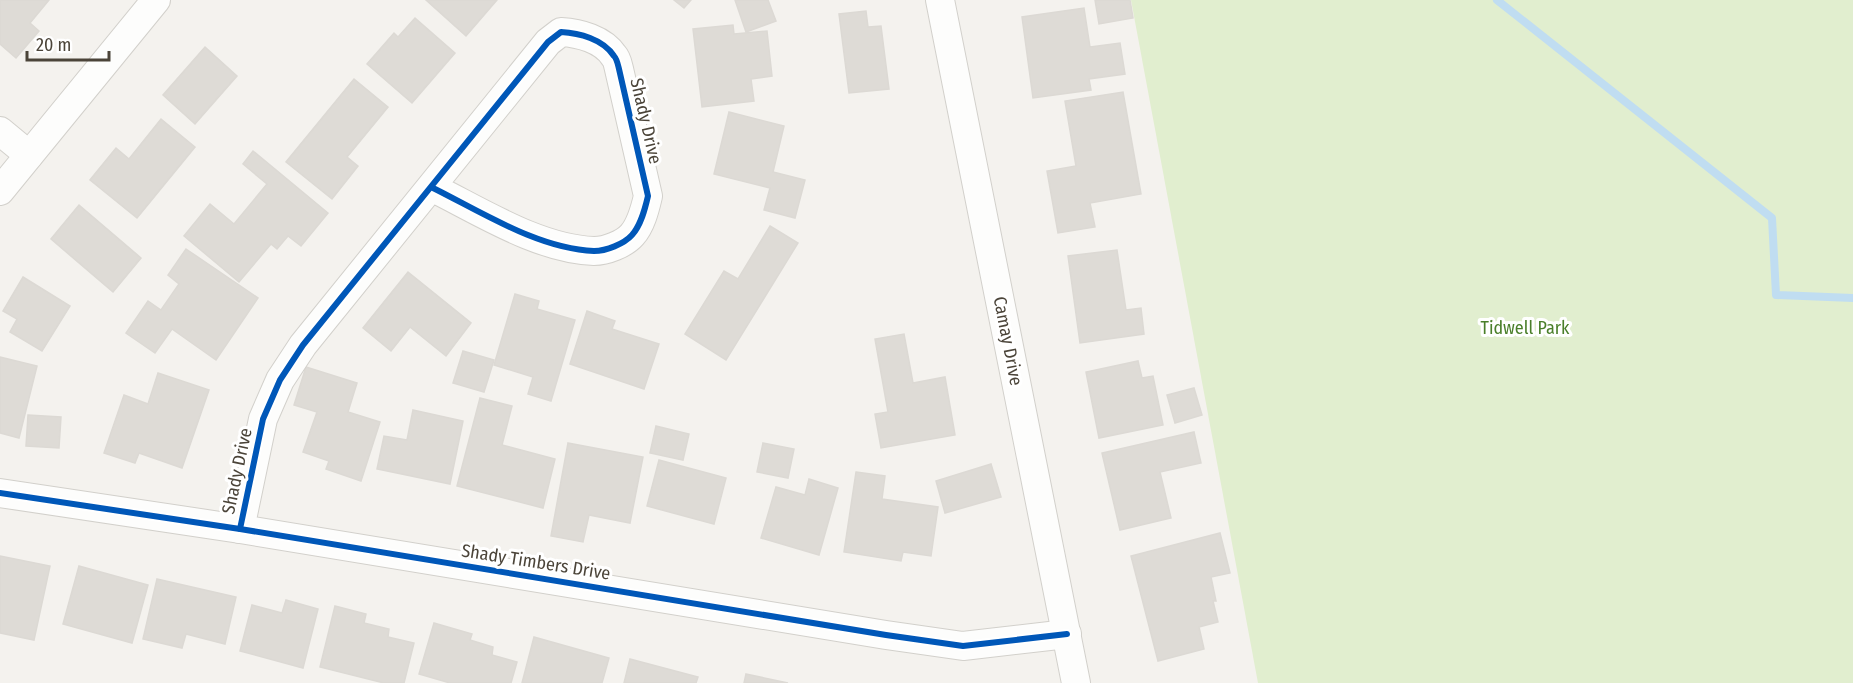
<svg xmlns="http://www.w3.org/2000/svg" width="1853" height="683" font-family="'Fira Sans Condensed',sans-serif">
  <rect width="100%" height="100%" fill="#f4f2ee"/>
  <polygon fill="#e1eecf" points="1131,0 1853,0 1853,683 1258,683"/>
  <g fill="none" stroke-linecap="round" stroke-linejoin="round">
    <polyline stroke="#c0ddf1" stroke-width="8" points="1497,0 1772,218 1776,295 1853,298"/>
  </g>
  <g fill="#dedbd6" stroke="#dcd9d4" stroke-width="1.5">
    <polygon points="0,0 49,0 30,23 39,31 16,58 0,44"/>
    <polygon points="426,0 497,0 466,36"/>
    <polygon points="674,0 691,0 684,8"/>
    <polygon points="735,0 768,0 776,21 746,32"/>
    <polygon points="1095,0 1130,0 1133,18 1099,24"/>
    <polygon points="1084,8 1090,47 1120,43 1125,74 1089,79 1091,90 1033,98 1022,17"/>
    <polygon points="866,11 868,27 881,26 889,89 849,93 839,14"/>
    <polygon points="415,18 455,53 412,103 367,64 394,33 398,37"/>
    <polygon points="733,25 734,34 767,31 772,76 751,79 754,101 702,107 693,29"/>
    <polygon points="205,47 237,76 195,124 163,95"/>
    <polygon points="354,79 388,107 347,157 358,166 332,199 286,162"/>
    <polygon points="1123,92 1141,194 1090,203 1095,227 1058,233 1047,171 1076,166 1065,101"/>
    <polygon points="729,112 784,126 773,172 805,180 795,218 764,210 770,188 714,174"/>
    <polygon points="161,119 195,147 137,218 90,180 116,148 129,159"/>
    <polygon points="253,151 328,213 301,246 288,236 277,249 271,244 239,282 184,236 210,204 234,224 267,184 243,164"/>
    <polygon points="79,205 141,258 113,292 51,239"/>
    <polygon points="770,226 798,243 726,360 685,334 724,271 738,279"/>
    <polygon points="186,249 258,298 216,360 172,329 155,353 126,333 148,301 161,310 179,284 168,275"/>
    <polygon points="1117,250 1126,310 1141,308 1144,334 1080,343 1068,256"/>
    <polygon points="408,272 471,323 446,356 410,327 391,351 363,328"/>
    <polygon points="23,277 70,306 42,351 10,332 17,319 3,311"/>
    <polygon points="515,294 539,301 537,309 575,320 551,401 528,394 533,377 494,365"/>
    <polygon points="587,311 615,321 612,329 659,344 644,389 570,364"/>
    <polygon points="904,334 913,383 945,377 955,435 881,448 875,414 888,412 875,339"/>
    <polygon points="463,351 494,360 484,392 453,383"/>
    <polygon points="0,357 37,366 19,438 0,433"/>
    <polygon points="1138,361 1142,378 1153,376 1163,425 1099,438 1086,372"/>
    <polygon points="306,367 357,383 348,412 380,422 361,481 326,469 329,461 303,452 317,412 294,405"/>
    <polygon points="158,373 209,390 182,468 139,453 135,463 104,453 124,395 148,404"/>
    <polygon points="1194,388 1202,415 1175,423 1167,395"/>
    <polygon points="480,398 512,406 502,445 555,459 543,508 457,486"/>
    <polygon points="413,410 463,421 450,484 377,469 384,436 407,440"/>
    <polygon points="28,415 61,417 59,448 26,446"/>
    <polygon points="656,426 689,434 683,460 650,453"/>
    <polygon points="1194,432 1201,463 1160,472 1171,518 1120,530 1102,453"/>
    <polygon points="568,443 643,457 630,523 589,515 583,542 551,536"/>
    <polygon points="763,443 794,449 788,478 757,472"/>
    <polygon points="659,460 726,478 714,524 647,506"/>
    <polygon points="991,464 1001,497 945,513 936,481"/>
    <polygon points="856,472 885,476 882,499 938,507 931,556 903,552 901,561 844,552"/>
    <polygon points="809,479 838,488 819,555 761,538 776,487 805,495"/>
    <polygon points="1220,533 1230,573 1211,577 1216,601 1213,601 1218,622 1199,627 1204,649 1158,661 1131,556"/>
    <polygon points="0,556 50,566 34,640 0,633"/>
    <polygon points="79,566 148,585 132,643 63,624"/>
    <polygon points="157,579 236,597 225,644 186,634 182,648 143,639"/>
    <polygon points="286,600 318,609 303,668 240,651 252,605 282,613"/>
    <polygon points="335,606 366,614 364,623 389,629 388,637 414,643 404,683 384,683 320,667"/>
    <polygon points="434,623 472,634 470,640 493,647 492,655 517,662 511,683 450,683 419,674"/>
    <polygon points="534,637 609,658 602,683 522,683"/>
    <polygon points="630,659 698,677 696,683 624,683"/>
    <polygon points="746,674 788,683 744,683"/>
  </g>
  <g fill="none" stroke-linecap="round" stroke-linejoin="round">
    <defs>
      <g id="minor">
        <polyline points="940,0 1076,683"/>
        <polyline points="0,131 29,155"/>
        <polyline points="0,191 156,0"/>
        <polyline points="0,493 240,529 886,635 963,646 1067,634"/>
        <path d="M240 529 263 419 280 380 303 345 548 42 561 32C579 33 603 39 614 56 617 59 618 65 619 69L648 196C645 209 641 225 632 235 624 244 606 251 594 251 538 249 480 211 431 187"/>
      </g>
    </defs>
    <use href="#minor" stroke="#d2d0cb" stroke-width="30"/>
    <use href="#minor" stroke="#fdfdfc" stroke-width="28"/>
    <defs>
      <g id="cycleway">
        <polyline points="0,493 240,529 886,635 963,646 1067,634"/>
        <path d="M240 529 263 419 280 380 303 345 548 42 561 32C579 33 603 39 614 56 617 59 618 65 619 69L648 196C645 209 641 225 632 235 624 244 606 251 594 251 538 249 480 211 431 187"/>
      </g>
    </defs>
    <use href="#cycleway" stroke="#fff" stroke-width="10"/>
    <use href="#cycleway" stroke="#0057b8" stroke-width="6"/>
  </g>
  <g text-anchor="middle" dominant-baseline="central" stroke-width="6" stroke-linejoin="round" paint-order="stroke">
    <g font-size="18" fill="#4b4439" stroke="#fff">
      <text transform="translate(646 121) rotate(77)">Shady Drive</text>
      <text transform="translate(1008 341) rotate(79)">Camay Drive</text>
      <text transform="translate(237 471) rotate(-78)">Shady Drive</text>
      <text transform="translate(536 562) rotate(9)">Shady Timbers Drive</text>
    </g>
    <g font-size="18" fill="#4a7f2a" stroke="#fff">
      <text x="1525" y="328">Tidwell Park</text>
    </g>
  </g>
  <path d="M27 51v9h82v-9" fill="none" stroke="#4b4439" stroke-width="3"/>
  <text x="36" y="51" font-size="18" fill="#4b4439" stroke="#ffffff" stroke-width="4.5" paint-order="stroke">20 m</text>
</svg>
